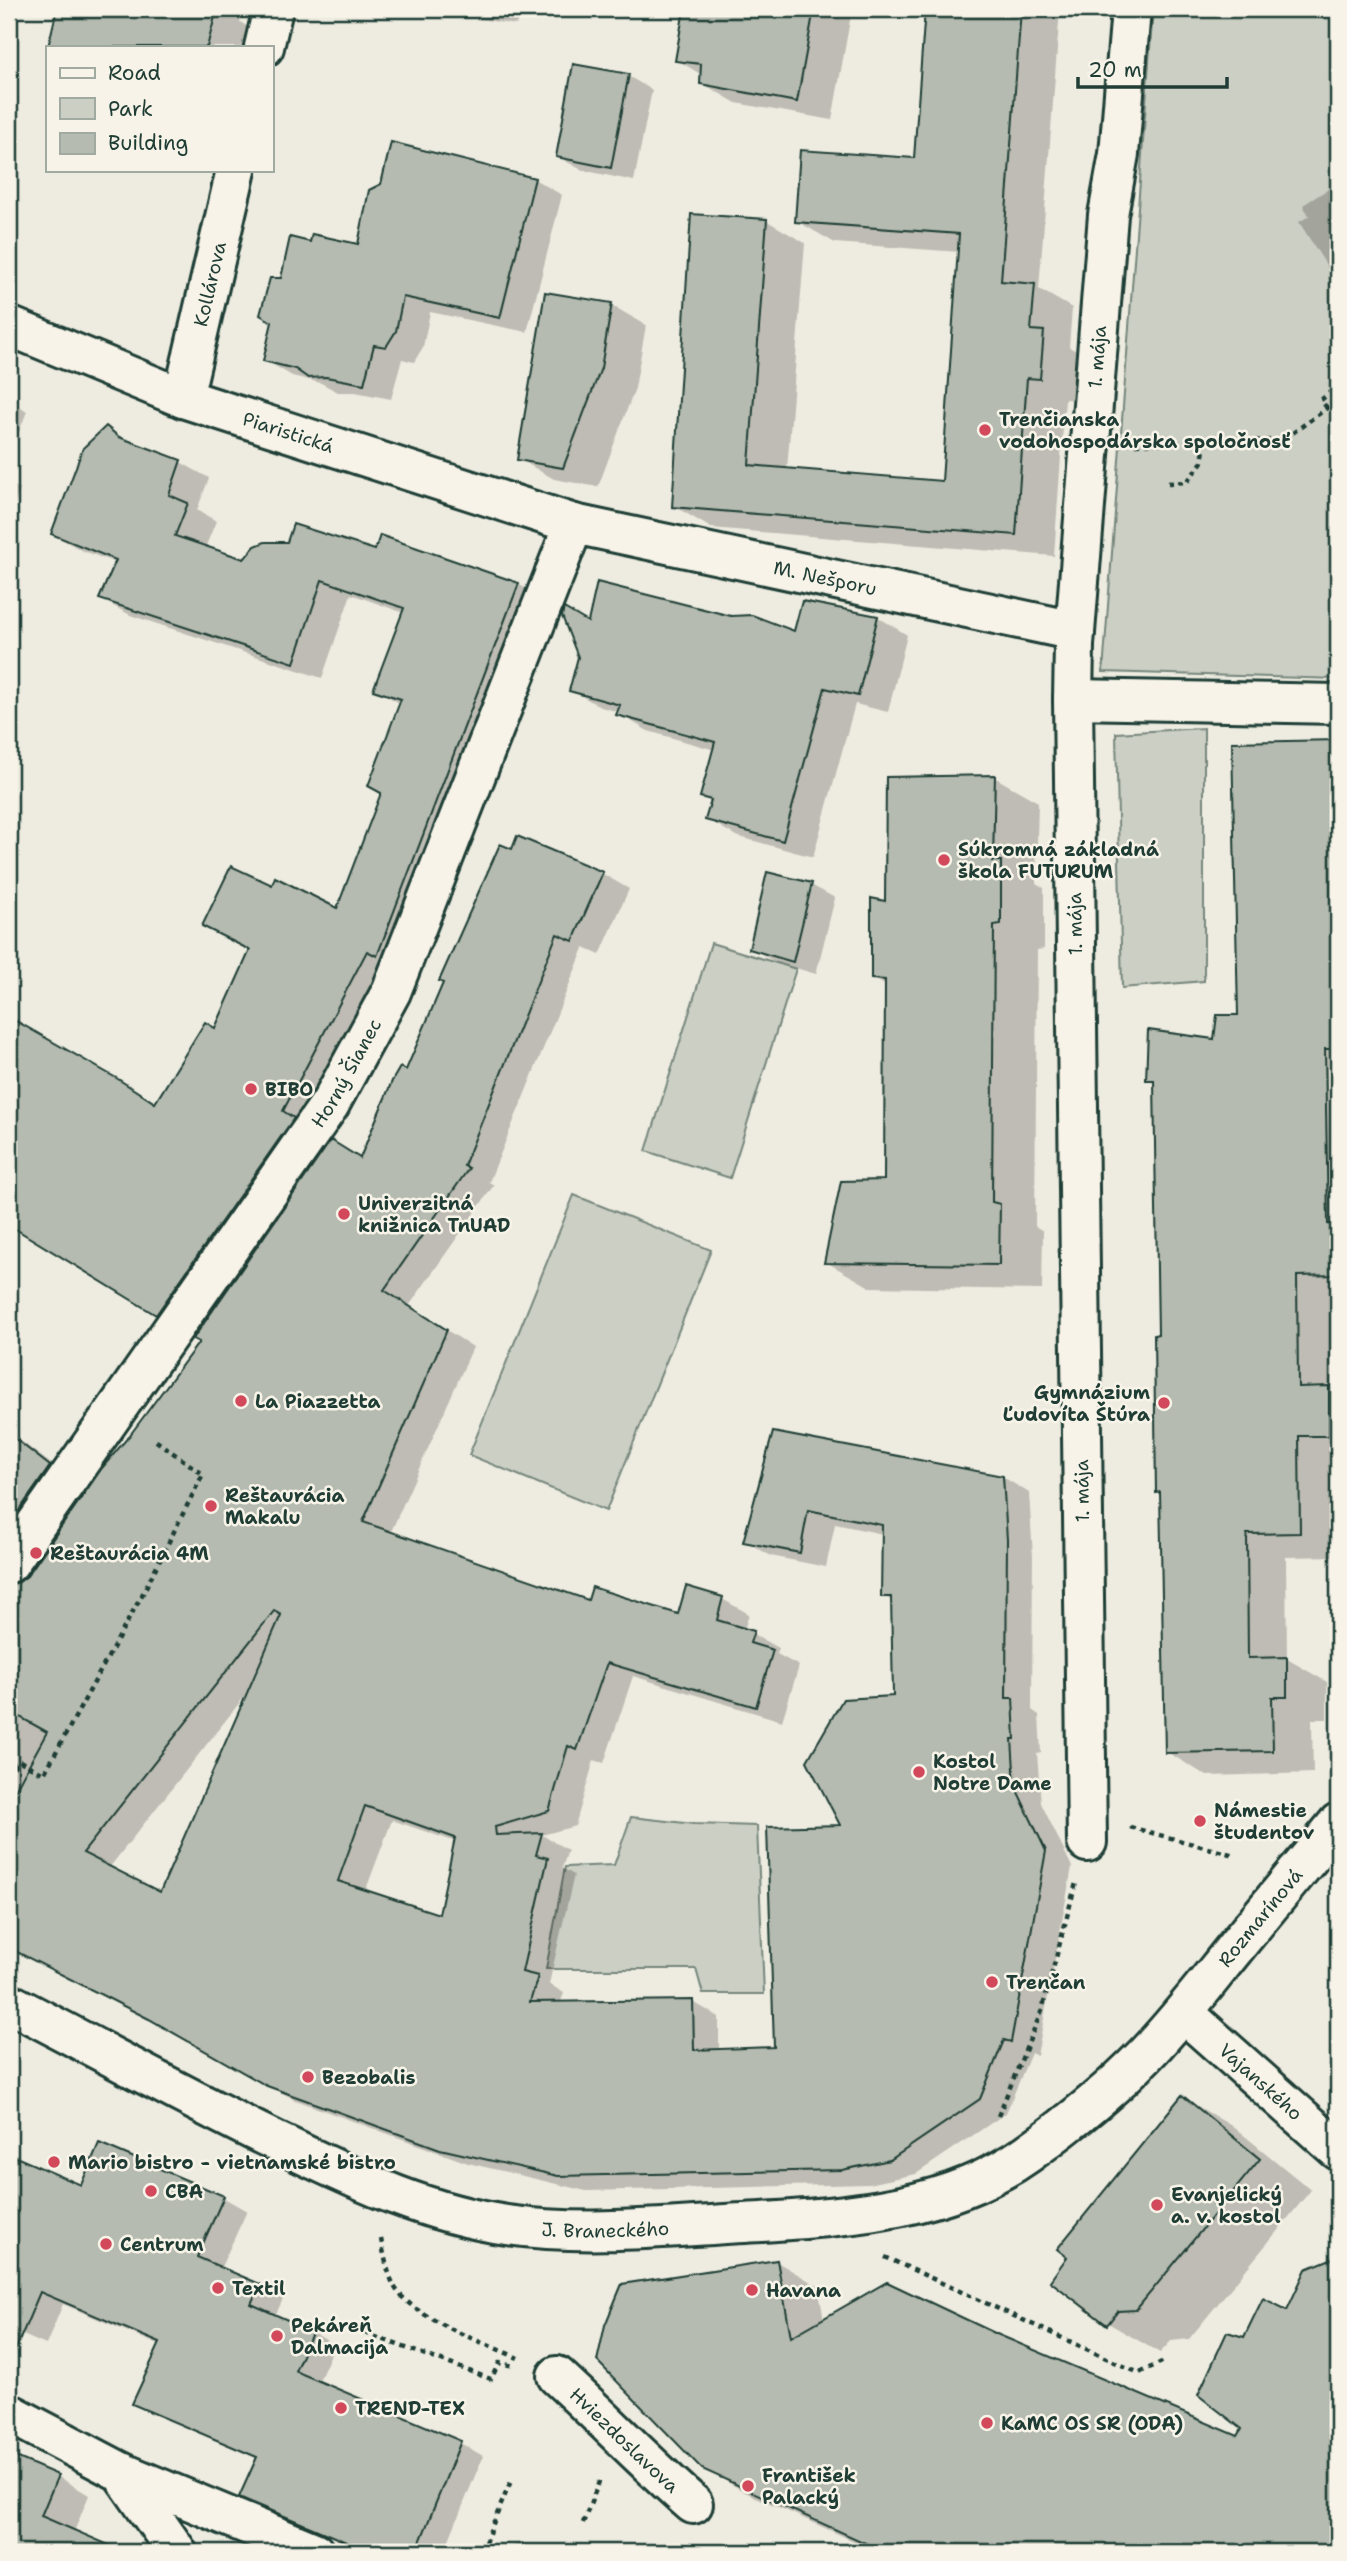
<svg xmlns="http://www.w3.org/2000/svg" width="1347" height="2561" font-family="'Shantell Sans',sans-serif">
  <rect width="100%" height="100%" fill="#eeece1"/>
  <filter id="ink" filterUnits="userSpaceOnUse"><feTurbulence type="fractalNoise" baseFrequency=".0143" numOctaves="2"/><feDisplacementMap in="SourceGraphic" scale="14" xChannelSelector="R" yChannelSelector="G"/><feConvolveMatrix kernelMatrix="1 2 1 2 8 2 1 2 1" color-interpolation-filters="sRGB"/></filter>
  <g filter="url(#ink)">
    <g fill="#cccfc4" stroke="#76867c" stroke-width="2">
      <polygon points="1153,9 1338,9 1338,679 1103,672"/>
      <polygon points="1204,728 1204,981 1122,988 1116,733"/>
      <polygon points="711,943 796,969 730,1178 646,1151"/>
      <polygon points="574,1195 711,1250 606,1511 469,1455"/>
      <polygon points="631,1817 694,1824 757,1826 764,1994 703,1994 696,1969 546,1969 565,1867 614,1865"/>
    </g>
    <g fill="#0003" fill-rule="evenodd">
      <polygon points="59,9 243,9 240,22 251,29 246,47 59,47 51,43"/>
      <polygon points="450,9 521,9 516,25 462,16"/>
      <polygon points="686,9 852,9 832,120 736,103 702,83 702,75 677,60"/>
      <polygon points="927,9 1060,9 1039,289 1072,308 1069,347 1081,354 1077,400 1065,399 1054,556 711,528 674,506 767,221 805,243 787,470 944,483 960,252 835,243 797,221 915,160"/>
      <polygon points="628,76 652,90 634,181 582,170 558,157"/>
      <polygon points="534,179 562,195 527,332 430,312 423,347 414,362 402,359 391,399 355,392 338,392 321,383 292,376 265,360 282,279 311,244 359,246"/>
      <polygon points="1338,183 1338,284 1299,222 1309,216 1303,205"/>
      <polygon points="611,305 646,325 635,388 598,487 554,479 519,459"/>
      <polygon points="9,401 27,411 9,459"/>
      <polygon points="106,428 136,445 180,462 209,478 197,510 216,521 205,548 244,561 376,552 518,584 547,601 406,970 185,1330 9,1223 9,1019 156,1104 216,1030 251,951 204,925 272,887 338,911 383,793 401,704 375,689 404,613 351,594 322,678 130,615 101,599 116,563 81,550 53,534"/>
      <polygon points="9,482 20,489 9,521"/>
      <polygon points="878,617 907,635 888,712 855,704 813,857 736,836 707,819 712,802 702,796 715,750 648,731 619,714 619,712 601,707 571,690 589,624 795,633"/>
      <polygon points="1338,742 1338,1556 1286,1557 1287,1659 1327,1682 1327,1719 1312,1719 1313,1773 1207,1776 1167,1752 1162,1494 1157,1491 1160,1336 1155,1083 1148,1079 1216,1041 1240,1017 1234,744"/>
      <polygon points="994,777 1038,802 1036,883 1044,888 1044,949 1037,950 1035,1226 1043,1231 1042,1290 870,1287 826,1262 885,1181 886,986 873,978 887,903"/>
      <path d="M518 838 603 874 629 889 600 955 584 948 489 1182 494 1185 409 1306 473 1347 390 1534 589 1602 679 1616 722 1599 749 1614 744 1630 779 1648 777 1654 799 1666 782 1721 633 1676 604 1763 594 1760 575 1826 542 1835 568 1850 562 1868 574 1875 549 1984 564 1993 560 2004 693 2002 719 2017V2050L775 2048 843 1826 894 1697 893 1601 883 1596V1534L835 1524 826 1567 771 1556 745 1541 774 1434 1003 1477 1029 1493 1033 1556 1032 1710 1039 1715 1041 1753 1037 1754 1041 1803 1072 1867 1037 2056 1031 2053 1006 2113 916 2174 869 2184 586 2191 468 2163 295 2100 177 2033 9 1948V1432L75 1482 13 1576 14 1585 28 1577 361 1160 407 1072ZM248 1692 161 1894 109 1868ZM392 1820 456 1842 441 1917 365 1892Z"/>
      <polygon points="811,885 835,898 816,974 775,962 751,948"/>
      <polygon points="1182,2097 1235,2128 1311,2190 1189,2339 1171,2341 1160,2353 1108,2323"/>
      <polygon points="100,2146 224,2198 247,2211 220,2269 260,2286 283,2299 275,2316 312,2332 335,2345 318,2383 460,2443 483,2456 444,2552 366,2552 264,2510 241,2496 258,2459 158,2416 135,2403 161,2346 63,2304 46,2345 9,2329 9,2156 82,2187"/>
      <polygon points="777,2262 818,2286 824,2320 999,2336 1238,2439 1244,2428 1245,2339 1288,2312 1323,2264 1338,2271 1338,2552 878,2552 745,2492 703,2468"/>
      <polygon points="9,2456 57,2476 89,2495 74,2532 118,2552 9,2552"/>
      <polygon points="520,2542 544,2552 503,2552"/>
    </g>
    <g fill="#b5bbb0" stroke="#1f3d34" stroke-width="2" fill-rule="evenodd">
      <polygon points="57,9 217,9 207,47 48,47"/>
      <polygon points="684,9 814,9 797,102 700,84 701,64 675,61"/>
      <polygon points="925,9 1021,9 1001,281 1035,284 1031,330 1044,331 1040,379 1027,378 1016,535 672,507 691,214 767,219 749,465 942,481 959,234 795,222 800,150 914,158"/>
      <polygon points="573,64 629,74 611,168 556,157"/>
      <polygon points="391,142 535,178 500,318 403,297 396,331 386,347 374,345 364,384 326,377 308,378 295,369 263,361 272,322 260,315 270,278 281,278 290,237 310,242 312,234 358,244 369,190 381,184"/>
      <polygon points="545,292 612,303 601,368 563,468 517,460"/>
      <polygon points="106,426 119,437 181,460 169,495 188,503 175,536 244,559 255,546 265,542 287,542 293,524 375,550 380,535 519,583 377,956 367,951 283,1111 294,1118 156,1315 9,1225 9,1017 118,1079 155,1103 205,1022 215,1028 250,950 202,926 231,866 272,885 275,877 337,908 381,793 368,786 401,699 373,690 404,608 322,580 294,663 99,599 116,560 51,534 83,448"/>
      <polygon points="597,582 731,616 752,615 794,631 802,601 878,616 858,696 825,688 783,841 705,820 711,800 700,797 715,742 616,715 620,705 569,691 578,657 562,616 564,608 588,622"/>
      <polygon points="1338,740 1338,1049 1325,1049 1328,1224 1338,1224 1338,1275 1297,1276 1298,1387 1329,1386 1329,1436 1299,1436 1300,1533 1247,1534 1248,1658 1287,1657 1287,1697 1272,1697 1273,1751 1165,1753 1160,1492 1156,1493 1154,1335 1158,1334 1154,1080 1146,1080 1148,1030 1214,1039 1217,1015 1238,1015 1232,742"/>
      <polygon points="995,775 993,861 1001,861 1001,924 994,925 992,1202 1000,1204 999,1265 824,1263 841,1181 884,1180 885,980 871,979 871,898 885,901 886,777"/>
      <path d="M517 836 603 872 573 941 557 934 464 1166 469 1168 384 1290 447 1330 363 1522 588 1600 592 1587 678 1614 686 1586 723 1597 717 1620 754 1631 750 1643 773 1650 756 1707 607 1663 577 1750 568 1746 549 1811 495 1827 496 1835 542 1833 536 1855 548 1858 522 1972 538 1976 530 2002 693 2000 694 2050 774 2047 767 1827 840 1825 807 1761 843 1699 893 1696 891 1597H881L882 1525 808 1510 800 1553 743 1542 773 1432 1003 1476 1007 1540 1006 1698H1013L1015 1739H1012L1015 1786 1046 1851 1011 2042 1004 2040 980 2099 890 2160 842 2170 558 2176 440 2149 267 2086 149 2019 9 1948V1801L47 1732 9 1711V1585L19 1582 27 1576 102 1468 130 1435 199 1342 193 1339 331 1140 360 1158 392 1081 400 1067 406 1070 443 983 439 981 500 844 512 849ZM274 1611 281 1615 160 1892 83 1853ZM365 1806 455 1838 439 1914 338 1881Z"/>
      <polygon points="767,872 812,883 793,962 749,949"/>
      <polygon points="9,1434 50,1466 9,1525"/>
      <polygon points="1182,2095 1260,2159 1136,2310 1118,2311 1107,2325 1050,2281 1067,2257 1057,2249"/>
      <polygon points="99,2143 224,2196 197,2257 260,2284 251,2304 313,2331 295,2371 461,2441 416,2552 370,2552 239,2497 257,2457 132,2404 160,2343 40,2292 9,2365 9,2154 81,2185"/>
      <polygon points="1338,2256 1338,2552 885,2552 702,2469 597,2361 605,2325 622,2284 777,2260 791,2337 887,2282 999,2335 1238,2436 1242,2429 1198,2395 1227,2332 1244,2337 1263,2298 1287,2310 1306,2269"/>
      <polygon points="9,2454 58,2475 41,2516 125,2552 9,2552"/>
    </g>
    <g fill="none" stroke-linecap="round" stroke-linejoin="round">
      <defs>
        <g id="minor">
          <polyline points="264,47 273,9"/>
          <path id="s1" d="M9 326 183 398 574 524 1075 631"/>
          <path id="s2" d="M183 398 236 170"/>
          <polyline points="1073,699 1338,704"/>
          <path id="s3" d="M9 1563 330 1104 391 992 574 524"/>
          <path id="s4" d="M1087 1842 1073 699 1074 645 1108 215 1119 154 1131 9"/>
          <path id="s5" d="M9 2003C103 2051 195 2103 290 2148 361 2182 429 2214 507 2225 591 2237 677 2226 762 2222 854 2216 950 2209 1027 2154 1069 2124 1110 2091 1145 2055 1176 2023 1202 1989 1230 1954 1265 1910 1302 1867 1338 1823"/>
          <path id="s6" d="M1184 2013 1338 2150"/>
          <path id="s7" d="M557 2376C603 2418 646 2463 693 2504"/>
          <polyline points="9,2413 121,2472 177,2552"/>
          <polyline points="121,2472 314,2552"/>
        </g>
      </defs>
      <use href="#minor" stroke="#1f3d34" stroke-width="44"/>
      <g stroke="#1f3d34" stroke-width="4.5" stroke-dasharray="5 5" stroke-linecap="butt">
        <polyline points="1327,408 1321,400 1338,385"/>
        <polyline points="1135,444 1283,440 1338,400"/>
        <polyline points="1168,483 1187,482 1202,462 1205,443"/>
        <polyline points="9,1776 18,1760 44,1774 142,1595 203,1474 152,1438"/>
        <polyline points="1130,1827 1234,1855"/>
        <polyline points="998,2116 1042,2010 1076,1883"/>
        <path d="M381 2239C384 2255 387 2271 394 2286 413 2319 483 2342 518 2358"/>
        <polyline points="885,2257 1139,2373 1166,2360"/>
        <polyline points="346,2326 491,2379 499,2363 515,2366"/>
        <polyline points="583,2523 600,2479"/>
        <polyline points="481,2552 511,2481"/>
      </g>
      <use href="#minor" stroke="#f7f3e8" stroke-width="38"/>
    </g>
  </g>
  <g fill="#d1495b" stroke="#f7f3e8" stroke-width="2.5">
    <circle cx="985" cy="430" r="7"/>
    <circle cx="944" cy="860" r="7"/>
    <circle cx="251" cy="1089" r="7"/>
    <circle cx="344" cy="1214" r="7"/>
    <circle cx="241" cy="1401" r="7"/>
    <circle cx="1164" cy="1403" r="7"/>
    <circle cx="211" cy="1506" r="7"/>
    <circle cx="36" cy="1553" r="7"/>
    <circle cx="919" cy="1772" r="7"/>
    <circle cx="1200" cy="1821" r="7"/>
    <circle cx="992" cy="1982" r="7"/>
    <circle cx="308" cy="2077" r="7"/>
    <circle cx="54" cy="2162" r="7"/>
    <circle cx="151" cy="2191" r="7"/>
    <circle cx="1157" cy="2205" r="7"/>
    <circle cx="106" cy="2244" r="7"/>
    <circle cx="218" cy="2288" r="7"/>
    <circle cx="752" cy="2290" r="7"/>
    <circle cx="277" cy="2336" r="7"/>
    <circle cx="341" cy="2408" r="7"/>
    <circle cx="987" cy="2423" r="7"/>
    <circle cx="748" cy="2486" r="7"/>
  </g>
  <g text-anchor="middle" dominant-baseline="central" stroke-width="5" stroke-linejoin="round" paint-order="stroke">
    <g font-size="19" fill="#1f3d34" stroke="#f7f3e8">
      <text stroke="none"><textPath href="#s2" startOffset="117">Kollárova</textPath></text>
      <text stroke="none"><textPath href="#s4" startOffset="1486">1. mája</textPath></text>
      <text stroke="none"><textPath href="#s1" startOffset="299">Piaristická</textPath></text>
      <text stroke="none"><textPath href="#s1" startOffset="856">M. Nešporu</textPath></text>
      <text transform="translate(1075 924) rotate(-91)">1. mája</text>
      <text stroke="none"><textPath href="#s3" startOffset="595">Horný Šianec</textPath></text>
      <text transform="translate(1082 1491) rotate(-91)">1. mája</text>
      <text stroke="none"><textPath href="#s5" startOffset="1414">Rozmarínová</textPath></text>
      <text stroke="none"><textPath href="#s6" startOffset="103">Vajanského</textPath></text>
      <text stroke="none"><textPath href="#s5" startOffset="646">J. Braneckého</textPath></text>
      <text stroke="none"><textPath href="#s7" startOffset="93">Hviezdoslavova</textPath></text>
    </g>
    <g font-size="19" font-weight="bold" fill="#1f3d34" stroke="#f7f3e8" text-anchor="start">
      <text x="999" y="419">Trenčianska<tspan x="999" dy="22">vodohospodárska spoločnosť</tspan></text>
      <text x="958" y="849">Súkromná základná<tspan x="958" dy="22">škola FUTURUM</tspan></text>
      <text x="265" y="1089">BIBO</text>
      <text x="358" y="1203">Univerzitná<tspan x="358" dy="22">knižnica TnUAD</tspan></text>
      <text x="1150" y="1392" text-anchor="end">Gymnázium<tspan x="1150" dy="22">Ľudovíta Štúra</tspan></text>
      <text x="255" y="1401">La Piazzetta</text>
      <text x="225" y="1495">Reštaurácia<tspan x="225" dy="22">Makalu</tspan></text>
      <text x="50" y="1553">Reštaurácia 4M</text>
      <text x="933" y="1761">Kostol<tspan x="933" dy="22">Notre Dame</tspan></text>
      <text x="1214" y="1810">Námestie<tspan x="1214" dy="22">študentov</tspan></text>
      <text x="1006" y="1982">Trenčan</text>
      <text x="322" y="2077">Bezobalis</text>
      <text x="68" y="2162">Mario bistro - vietnamské bistro</text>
      <text x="165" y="2191">CBA</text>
      <text x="1171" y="2194">Evanjelický<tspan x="1171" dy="22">a. v. kostol</tspan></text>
      <text x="120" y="2244">Centrum</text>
      <text x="232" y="2288">Textil</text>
      <text x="766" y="2290">Havana</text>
      <text x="291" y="2325">Pekáreň<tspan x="291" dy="22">Dalmacija</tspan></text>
      <text x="355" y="2408">TREND-TEX</text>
      <text x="1001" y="2423">KaMC OS SR (ODA)</text>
      <text x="762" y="2475">František<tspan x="762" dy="22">Palacký</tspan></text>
    </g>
  </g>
  <rect width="1347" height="2561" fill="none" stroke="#f7f3e8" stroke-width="35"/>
  <rect x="18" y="18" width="1312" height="2526" fill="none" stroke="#1f3d34" stroke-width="2.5" filter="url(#ink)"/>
  <rect x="46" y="46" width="228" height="126" fill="#f7f3e8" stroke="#a1aaa0" stroke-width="2"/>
  <rect x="60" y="68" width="35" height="10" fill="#f7f3e8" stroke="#a1aaa0" stroke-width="2"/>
  <text x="108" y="80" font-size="21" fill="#1f3d34">Road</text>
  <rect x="60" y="98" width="35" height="21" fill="#cccfc4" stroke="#a1aaa0" stroke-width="2"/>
  <text x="108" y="116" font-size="21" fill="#1f3d34">Park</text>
  <rect x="60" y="133" width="35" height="21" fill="#b5bbb0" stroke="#a1aaa0" stroke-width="2"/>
  <text x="108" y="150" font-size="21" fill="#1f3d34">Building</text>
  <path d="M1078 77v10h149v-10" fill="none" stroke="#1f3d34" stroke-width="3.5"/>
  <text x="1088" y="77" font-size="21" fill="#1f3d34" stroke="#f7f3e8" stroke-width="5" paint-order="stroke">20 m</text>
</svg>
